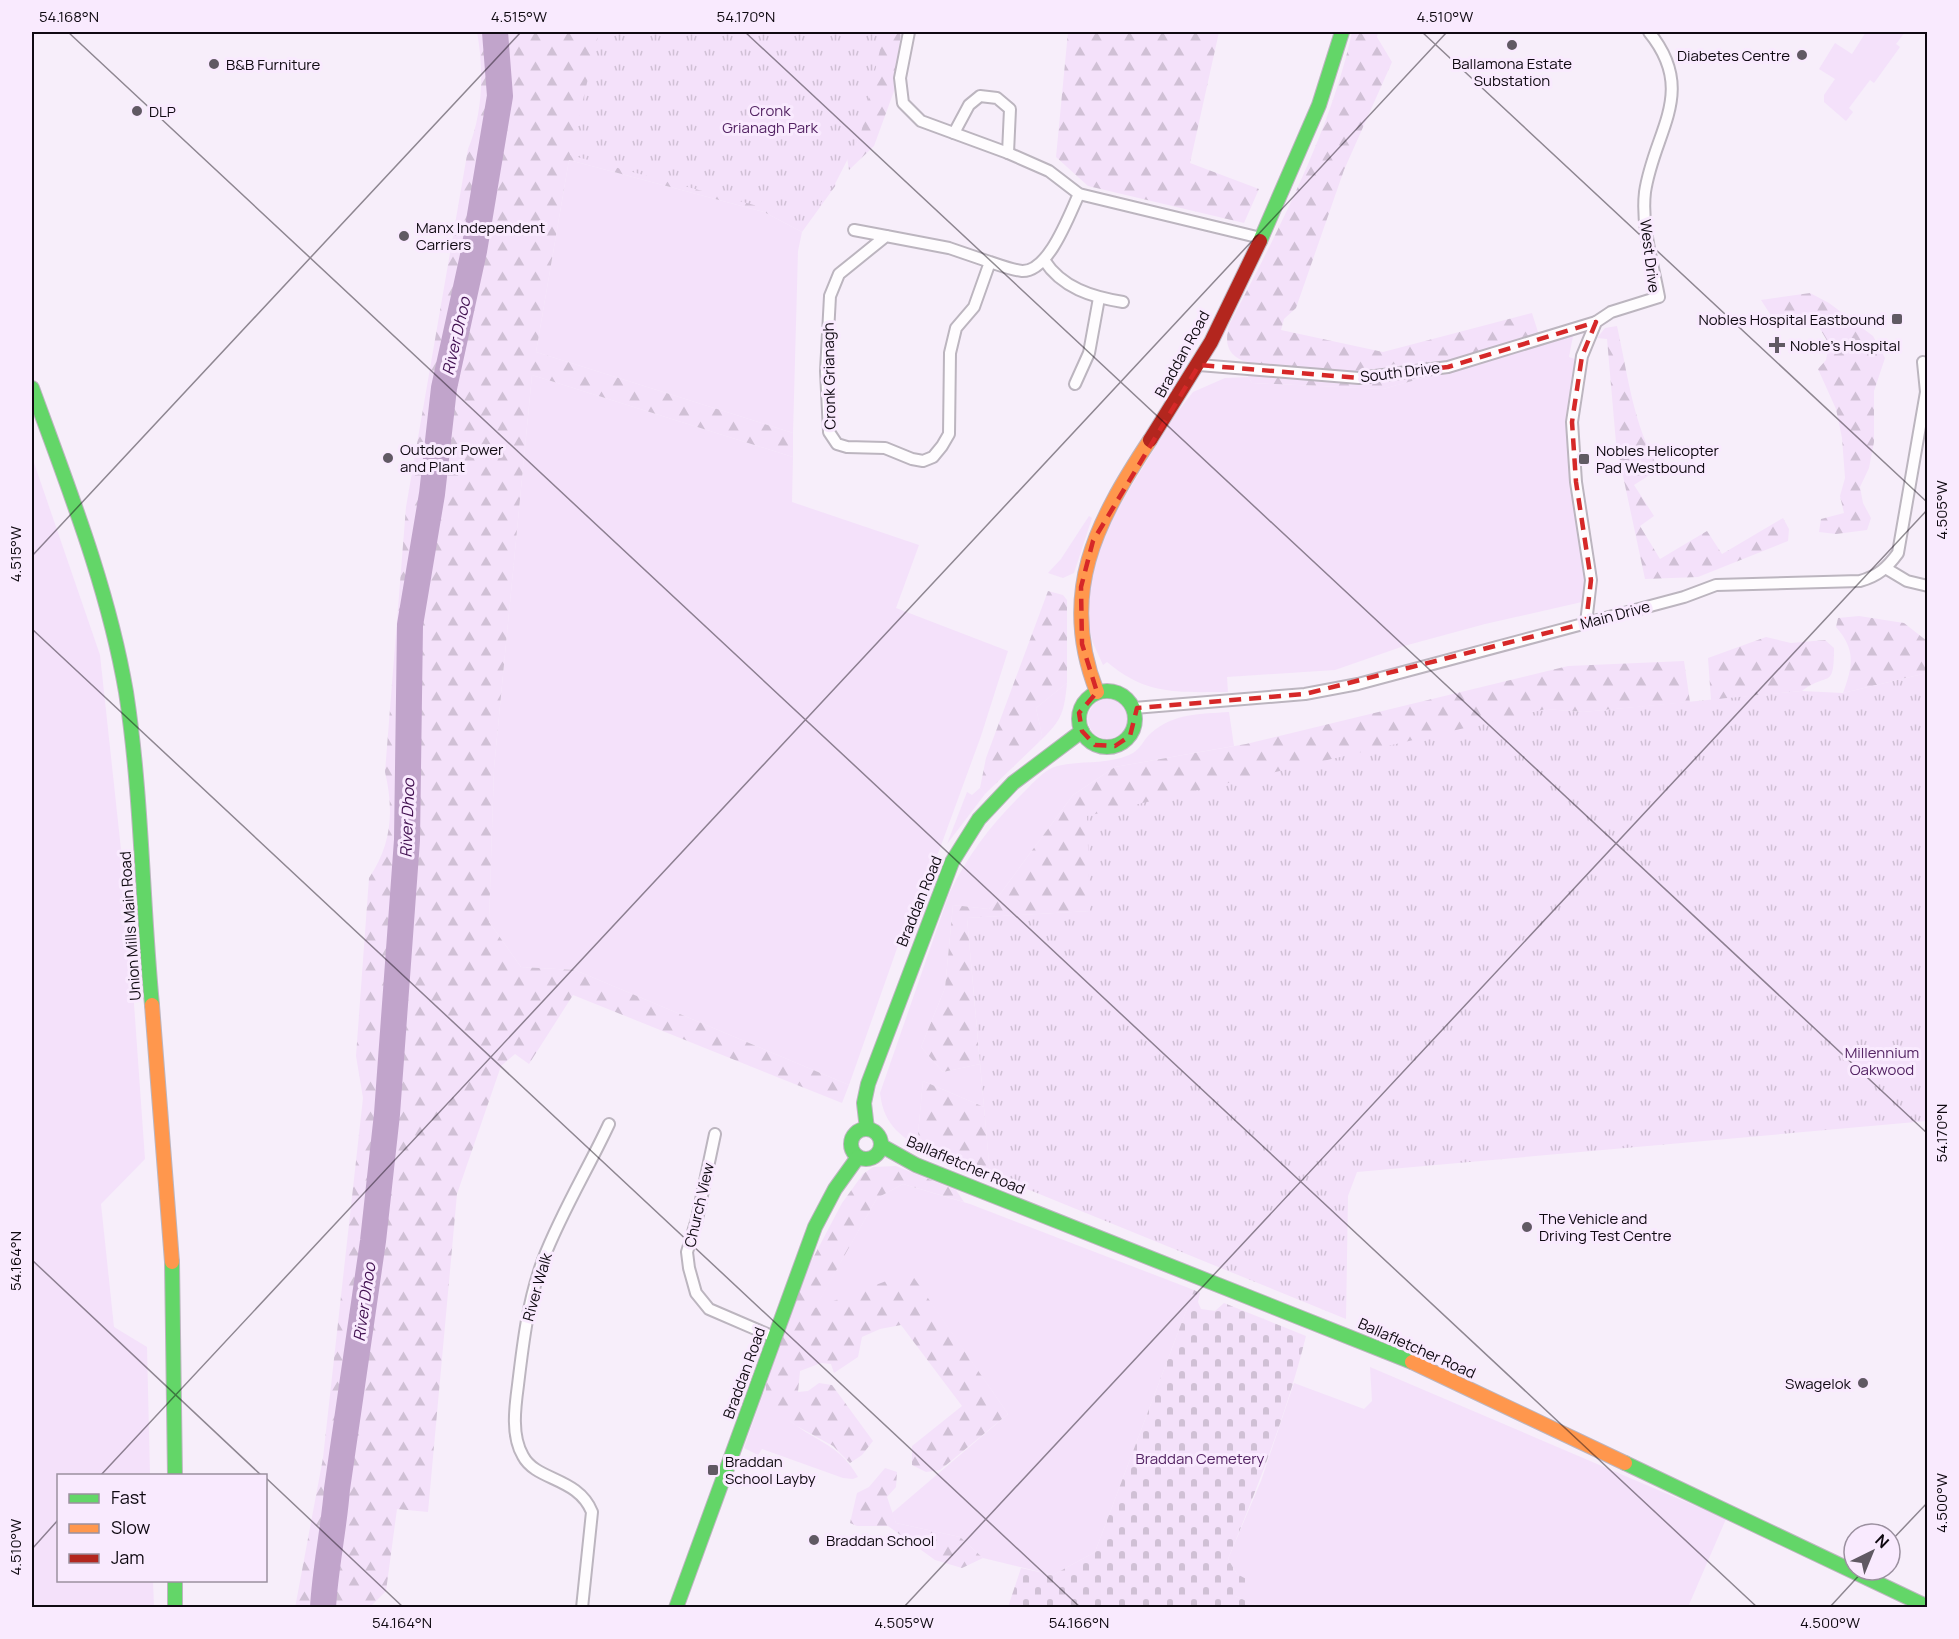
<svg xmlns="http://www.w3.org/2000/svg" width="1959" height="1639" font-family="Manrope,sans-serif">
  <defs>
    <pattern id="forest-firs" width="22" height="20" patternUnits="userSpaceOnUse" patternTransform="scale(1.5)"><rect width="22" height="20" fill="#f4e1fa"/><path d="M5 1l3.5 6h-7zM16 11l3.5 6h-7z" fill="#d0c0d5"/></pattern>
    <pattern id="cemetery-stones" width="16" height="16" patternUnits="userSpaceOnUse" patternTransform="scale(1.5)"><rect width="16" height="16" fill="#f4e1fa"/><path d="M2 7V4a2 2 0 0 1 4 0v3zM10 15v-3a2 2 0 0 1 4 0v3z" fill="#d0c0d5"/></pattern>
    <pattern id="park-tufts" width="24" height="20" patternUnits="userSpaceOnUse" patternTransform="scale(1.5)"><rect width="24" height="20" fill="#f4e1fa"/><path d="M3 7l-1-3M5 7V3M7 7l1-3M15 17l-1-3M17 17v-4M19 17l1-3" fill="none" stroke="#d0c0d5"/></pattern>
  </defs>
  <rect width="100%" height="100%" fill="#f7eefa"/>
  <g fill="#f4e1fa">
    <polygon points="1866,32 1905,32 1896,44 1900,47 1874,83 1870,80 1849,108 1853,112 1846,121 1824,102 1824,95 1835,79 1819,69 1835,43 1852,54"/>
    <polygon points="569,160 764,212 802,232 798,251 793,433 536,352"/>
    <path d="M1573 336 1569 357 1575 359C1561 431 1568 478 1582 549 1586 566 1592 587 1582 602L1485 624 1404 646 1335 670 1227 677 1228 692C1179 692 1147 696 1107 662L1103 665 1093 643 1086 616 1092 567 1110 521 1175 415 1193 392 1225 378 1248 377 1252 383 1383 389Z"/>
    <polygon points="532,375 793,457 792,502 919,545 896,608 1008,651 981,736 939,851 907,920 849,1085 575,970 521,967 489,922 494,768"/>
    <polygon points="32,457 100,655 127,905 145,1159 101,1204 114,1327 147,1347 150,1475 58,1476 58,1580 153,1581 154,1607 32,1607"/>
    <polygon points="1089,516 1092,518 1074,573 1063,578 1048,573 1061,559"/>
    <path d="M1067 683C1064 715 1061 721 1038 743L1042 735 1036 708Z"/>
    <circle cx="1108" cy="719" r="20"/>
    <path d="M1229 712 1234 746 1115 767 1073 795 989 909 953 905 945 988 921 1047 943 1072 980 1064 984 1107 923 1081 918 1134 931 1155C903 1137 884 1128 880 1093L949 894C968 854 993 822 1025 791 1034 782 1044 770 1057 766 1082 760 1106 765 1129 755 1141 750 1142 741 1151 733 1174 713 1200 714 1229 712Z"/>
    <polygon points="980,788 985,794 947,844 967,792 972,795"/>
    <polygon points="903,1184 970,1204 1194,1290 1095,1552 1053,1575 983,1558 960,1537 896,1523 892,1513 1008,1414 910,1273 814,1309 877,1198"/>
    <polygon points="1370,1367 1726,1519 1688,1607 1261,1607 1235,1596 1237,1574 1228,1559 1261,1481 1294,1383 1364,1409 1372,1401"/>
    <path d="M766 1385C775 1397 784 1418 797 1426 822 1444 841 1447 858 1477L853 1479 843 1478 762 1449 758 1455 744 1448Z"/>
  </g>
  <g fill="url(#forest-firs)">
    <path d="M477 32H620L828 174 836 185 802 232 764 212 569 160 536 352 793 433V457L532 375 494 768 489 922 521 967 575 970 849 1085 842 1103 573 995 529 1064 515 1054 501 1066 457 1194 428 1512 397 1509 386 1591 370 1607 295 1608 323 1458 363 1098 356 1056 369 878C392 844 394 810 385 772L406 507 468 149C483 113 484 70 477 32Z"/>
    <polygon points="866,32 901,32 894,91 874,146 849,170 845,146"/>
    <polygon points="1068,32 1219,32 1190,163 1259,189 1244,223 1088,186 1056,157"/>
    <path d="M1352 32H1378L1377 37 1392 62 1344 170 1296 308 1284 319 1281 330 1383 352 1532 313 1542 345 1383 389 1252 383 1248 377 1249 363C1228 356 1224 346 1229 325 1276 235 1331 131 1352 32Z"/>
    <path d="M1810 293 1829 303 1873 336 1885 358 1874 391V442L1869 468 1860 487 1863 503 1871 518 1867 530 1836 534 1819 532 1821 519 1844 513 1840 496 1845 478 1842 438 1836 409 1818 369 1826 360 1829 344 1813 317C1797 313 1786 316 1770 314L1761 300Z"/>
    <path d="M1617 326C1628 375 1633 425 1659 469L1634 485 1654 516 1640 526 1660 559 1707 531 1722 554 1783 518 1789 529 1788 541 1698 577 1645 579 1616 443 1607 339 1597 338 1605 328Z"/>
    <polygon points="1048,591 1063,595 1067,600 1067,683 1036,708 1042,735 1038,743 985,794 980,788 986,758"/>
    <path d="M1859 616 1904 623 1927 641V673L1843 693C1853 666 1856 650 1836 627L1838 618Z"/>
    <path d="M1766 637 1791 643 1825 640 1834 648C1834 691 1828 671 1802 691L1711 700 1708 658Z"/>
    <polygon points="1684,661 1690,702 1583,712 1545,709 1090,911 967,918 980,1064 943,1072 921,1047 945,988 953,905 989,909 1073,795 1115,767 1246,744 1568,666"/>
    <polygon points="923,1081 984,1107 990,1174 931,1155 918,1134"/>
    <polygon points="896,1166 956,1190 964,1202 903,1184 877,1198 815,1308 910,1272 1008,1414 940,1470 926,1472 912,1465 912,1446 962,1406 901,1325 880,1329 862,1337 858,1357 834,1373 831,1364 821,1363 800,1371 798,1392 808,1391 819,1383 832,1385 873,1441 862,1455 850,1463 833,1446 795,1425 766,1400 766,1385 802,1279 842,1203 863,1174 873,1167"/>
    <polygon points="885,1468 897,1472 896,1487 887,1497 896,1523 960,1537 983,1558 962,1568 935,1560 888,1526 857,1526 850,1523 857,1493 869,1487"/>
  </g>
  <path fill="url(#cemetery-stones)" d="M1194 1290 1200 1293 1198 1302 1201 1309 1215 1311 1224 1303 1306 1336C1287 1413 1258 1486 1228 1559L1237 1574 1250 1581 1235 1596 1261 1607H1008L1021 1568 1053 1575 1095 1552Z"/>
  <g fill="url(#park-tufts)">
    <polygon points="599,32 884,32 861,133 835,184 803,227 765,208 570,155"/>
    <polygon points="1927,673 1927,1121 1357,1172 1348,1196 1346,1319 990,1174 967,918 1090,911 1087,816 1546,709 1583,712 1802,691 1843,693"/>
  </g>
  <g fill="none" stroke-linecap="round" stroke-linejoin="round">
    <path stroke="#c1a4cb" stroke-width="26" d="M323 1608C325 1568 334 1529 337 1489L373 1241 387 1114 407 840 410 625 432 494 444 388 474 251 500 96 495 32"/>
    <defs>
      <g id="street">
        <polyline points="909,32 900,78 903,103 921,121 1008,153 1049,171 1079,194 1261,238"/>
        <polyline points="954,133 969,105 980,96 997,98 1010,109 1008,153"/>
        <polyline points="854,230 886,236"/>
        <path d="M1044 260C1062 288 1092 297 1123 302"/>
        <path d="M990 262 949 248 886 236 839 274 830 296 826 371 829 432 837 444 847 447 885 448 912 459 923 461 933 457 942 446 949 434 950 353 956 328 974 307 990 262C999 265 1012 270 1022 271 1049 272 1069 215 1079 194"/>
        <polyline points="1199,365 1359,378 1448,367 1596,322"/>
        <polyline points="1075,384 1089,353 1099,298"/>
        <polyline points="1887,569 1907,581 1928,586"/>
        <path d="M1586 623 1591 580 1576 482 1572 422 1582 356 1596 322 1611 312 1659 297C1653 264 1641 226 1645 192 1654 131 1698 92 1649 32"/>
        <path d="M1134 708 1305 694 1358 684 1684 597 1716 585 1860 581C1878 576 1887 568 1898 553L1926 392 1923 362"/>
        <polyline points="715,1134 697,1219 687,1252 689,1268 696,1293 709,1309 774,1337"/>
        <path d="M582 1608 592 1512C578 1477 536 1481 523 1456 511 1436 515 1407 518 1385 523 1343 528 1300 543 1260 561 1213 588 1169 609 1124"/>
      </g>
      <g id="fast">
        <polyline points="1260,241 1319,105 1342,32"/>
        <path d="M32 388C68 487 108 587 126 692 142 795 142 901 152 1005"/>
        <circle cx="1107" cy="719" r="28"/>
        <circle cx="866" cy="1144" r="15"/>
        <polyline points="867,1129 864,1103 868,1084 952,862 979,819 1013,783 1082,731"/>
        <polyline points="882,1146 916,1165 1412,1362"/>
        <polyline points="172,1262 175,1476"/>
        <polyline points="1625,1463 1928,1607"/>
        <polyline points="175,1580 175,1608"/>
        <polyline points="676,1608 815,1227 835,1189 858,1157"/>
      </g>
      <g id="slow">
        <path d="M1097 692C1058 594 1096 522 1150 440"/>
        <polyline points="152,1005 172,1262"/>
        <polyline points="1412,1362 1625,1463"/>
      </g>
      <polyline id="jam" points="1150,440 1211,342 1260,241"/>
    </defs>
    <use href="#street" stroke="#bcb5bf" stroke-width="14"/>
    <use href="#fast" stroke="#bcb5bf" stroke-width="16"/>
    <use href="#slow" stroke="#bcb5bf" stroke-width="16"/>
    <use href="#jam" stroke="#bcb5bf" stroke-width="16"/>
    <use href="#street" stroke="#fefcfe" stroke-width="10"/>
    <use href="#fast" stroke="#63d668" stroke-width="14"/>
    <use href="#slow" stroke="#ff974d" stroke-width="14"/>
    <use href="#jam" stroke="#b3261e" stroke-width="14"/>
  </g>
  <path fill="none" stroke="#d62828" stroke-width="4.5" stroke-dasharray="12 8" stroke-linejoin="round" d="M1596 322 1582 356 1572 422 1576 482 1591 580 1586 623 1305 694 1137 708 1130 736 1115 746 1095 745 1082 731 1079 713 1097 692 1082 644 1081 587 1093 541 1199 365 1359 378 1448 367Z"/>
  <path fill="none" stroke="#0f0911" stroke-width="1.5" stroke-opacity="0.45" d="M68 32 1758 1608M745 32 1928 1134M1422 32 1928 503M32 556 521 32M32 629 1081 1608M32 1260 262 1476M100 1476 1447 32M266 1478 404 1608M1890 1542 1928 1502M32 1549 58 1520M903 1608 1928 509M1829 1608 1864 1570"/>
  <g fill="#605963" stroke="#f9eafe" stroke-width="2">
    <circle cx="1512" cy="45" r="6"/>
    <circle cx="1802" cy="55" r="6"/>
    <circle cx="214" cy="64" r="6"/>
    <circle cx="137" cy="111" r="6"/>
    <circle cx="404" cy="236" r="6"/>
    <rect x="1891" y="313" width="12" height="12" rx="3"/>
    <path d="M1774 336h6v6h6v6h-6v6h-6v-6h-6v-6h6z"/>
    <circle cx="388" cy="458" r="6"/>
    <rect x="1578" y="453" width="12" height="12" rx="3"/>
    <circle cx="1527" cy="1227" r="6"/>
    <circle cx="1863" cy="1383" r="6"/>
    <rect x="707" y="1464" width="12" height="12" rx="3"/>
    <circle cx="814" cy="1540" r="6"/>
  </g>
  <g text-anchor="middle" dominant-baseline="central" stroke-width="6" stroke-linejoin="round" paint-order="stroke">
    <g font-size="15" fill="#0f0911" stroke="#f9eafe" text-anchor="start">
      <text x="1790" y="55" text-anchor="end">Diabetes Centre</text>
      <text x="1512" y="63" text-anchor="middle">Ballamona Estate<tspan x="1512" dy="17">Substation</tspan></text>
      <text x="226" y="64">B&amp;B Furniture</text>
      <text x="149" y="111">DLP</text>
      <text x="416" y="227">Manx Independent<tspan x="416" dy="17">Carriers</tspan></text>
      <text x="1885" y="319" text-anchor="end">Nobles Hospital Eastbound</text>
      <text x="1790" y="345">Noble's Hospital</text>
      <text x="400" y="449">Outdoor Power<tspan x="400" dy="17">and Plant</tspan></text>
      <text x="1596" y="450">Nobles Helicopter<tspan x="1596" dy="17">Pad Westbound</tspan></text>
      <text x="1539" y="1218">The Vehicle and<tspan x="1539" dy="17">Driving Test Centre</tspan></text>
      <text x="1851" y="1383" text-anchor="end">Swagelok</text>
      <text x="725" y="1461">Braddan<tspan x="725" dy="17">School Layby</tspan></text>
      <text x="826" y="1540">Braddan School</text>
    </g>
    <g font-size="15" fill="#542464" stroke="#f9eafe">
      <text x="770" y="110">Cronk<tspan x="770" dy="17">Grianagh Park</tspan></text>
      <text x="1882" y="1052">Millennium<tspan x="1882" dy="17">Oakwood</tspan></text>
      <text x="1200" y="1458">Braddan Cemetery</text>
    </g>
    <g font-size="15" fill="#0f0911" stroke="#f9eafe">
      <text transform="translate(1650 256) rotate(83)">West Drive</text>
      <text transform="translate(1182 354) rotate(-61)">Braddan Road</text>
      <text transform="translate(1400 372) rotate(-7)">South Drive</text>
      <text transform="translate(829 376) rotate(-91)">Cronk Grianagh</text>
      <text transform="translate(1615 615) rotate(-15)">Main Drive</text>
      <text transform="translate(919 901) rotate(-68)">Braddan Road</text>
      <text transform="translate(130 926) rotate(-94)">Union Mills Main Road</text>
      <text transform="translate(966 1165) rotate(23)">Ballafletcher Road</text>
      <text transform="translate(699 1205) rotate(-77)">Church View</text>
      <text transform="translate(537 1287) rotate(-74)">River Walk</text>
      <text transform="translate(1417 1348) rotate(24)">Ballafletcher Road</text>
      <text transform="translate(744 1373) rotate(-70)">Braddan Road</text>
    </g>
    <g font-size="16" font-style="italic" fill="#411050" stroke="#f9eafe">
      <text transform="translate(456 336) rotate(-77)">River Dhoo</text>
      <text transform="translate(407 818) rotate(-88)">River Dhoo</text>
      <text transform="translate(364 1302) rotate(-82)">River Dhoo</text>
    </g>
  </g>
  <rect width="1959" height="1639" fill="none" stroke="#f9eafe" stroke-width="66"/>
  <rect x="57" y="1474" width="210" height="108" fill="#f9eafe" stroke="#9b909f" stroke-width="1.5"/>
  <rect x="69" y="1494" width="30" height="9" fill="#63d668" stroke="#9b909f" stroke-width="1.5"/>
  <text x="111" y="1504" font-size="18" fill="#0f0911">Fast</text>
  <rect x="69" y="1524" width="30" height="9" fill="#ff974d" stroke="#9b909f" stroke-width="1.5"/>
  <text x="111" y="1534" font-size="18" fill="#0f0911">Slow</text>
  <rect x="69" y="1554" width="30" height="9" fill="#b3261e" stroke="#9b909f" stroke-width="1.5"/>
  <text x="111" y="1564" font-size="18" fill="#0f0911">Jam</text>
  <g transform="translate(1872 1552) rotate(43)"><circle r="28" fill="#f9eafe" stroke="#9b909f" stroke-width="1.5"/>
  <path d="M0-4.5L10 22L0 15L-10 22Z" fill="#605963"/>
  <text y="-9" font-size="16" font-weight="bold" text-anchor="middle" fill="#0f0911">N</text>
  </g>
  <rect x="33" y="33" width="1893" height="1573" fill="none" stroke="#0f0911" stroke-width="2"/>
  <g font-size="15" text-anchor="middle" fill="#0f0911">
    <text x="69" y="22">54.168°N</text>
    <text x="519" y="22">4.515°W</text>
    <text x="746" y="22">54.170°N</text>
    <text x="1445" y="22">4.510°W</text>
    <text transform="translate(1942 510) rotate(-90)" y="5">4.505°W</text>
    <text transform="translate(16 554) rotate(-90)" y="5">4.515°W</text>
    <text transform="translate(1942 1133) rotate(-90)" y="5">54.170°N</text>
    <text transform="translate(16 1261) rotate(-90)" y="5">54.164°N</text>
    <text transform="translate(1942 1503) rotate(-90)" y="5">4.500°W</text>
    <text transform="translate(16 1547) rotate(-90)" y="5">4.510°W</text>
    <text x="402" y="1628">54.164°N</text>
    <text x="904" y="1628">4.505°W</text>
    <text x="1079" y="1628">54.166°N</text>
    <text x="1830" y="1628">4.500°W</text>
  </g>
</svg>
